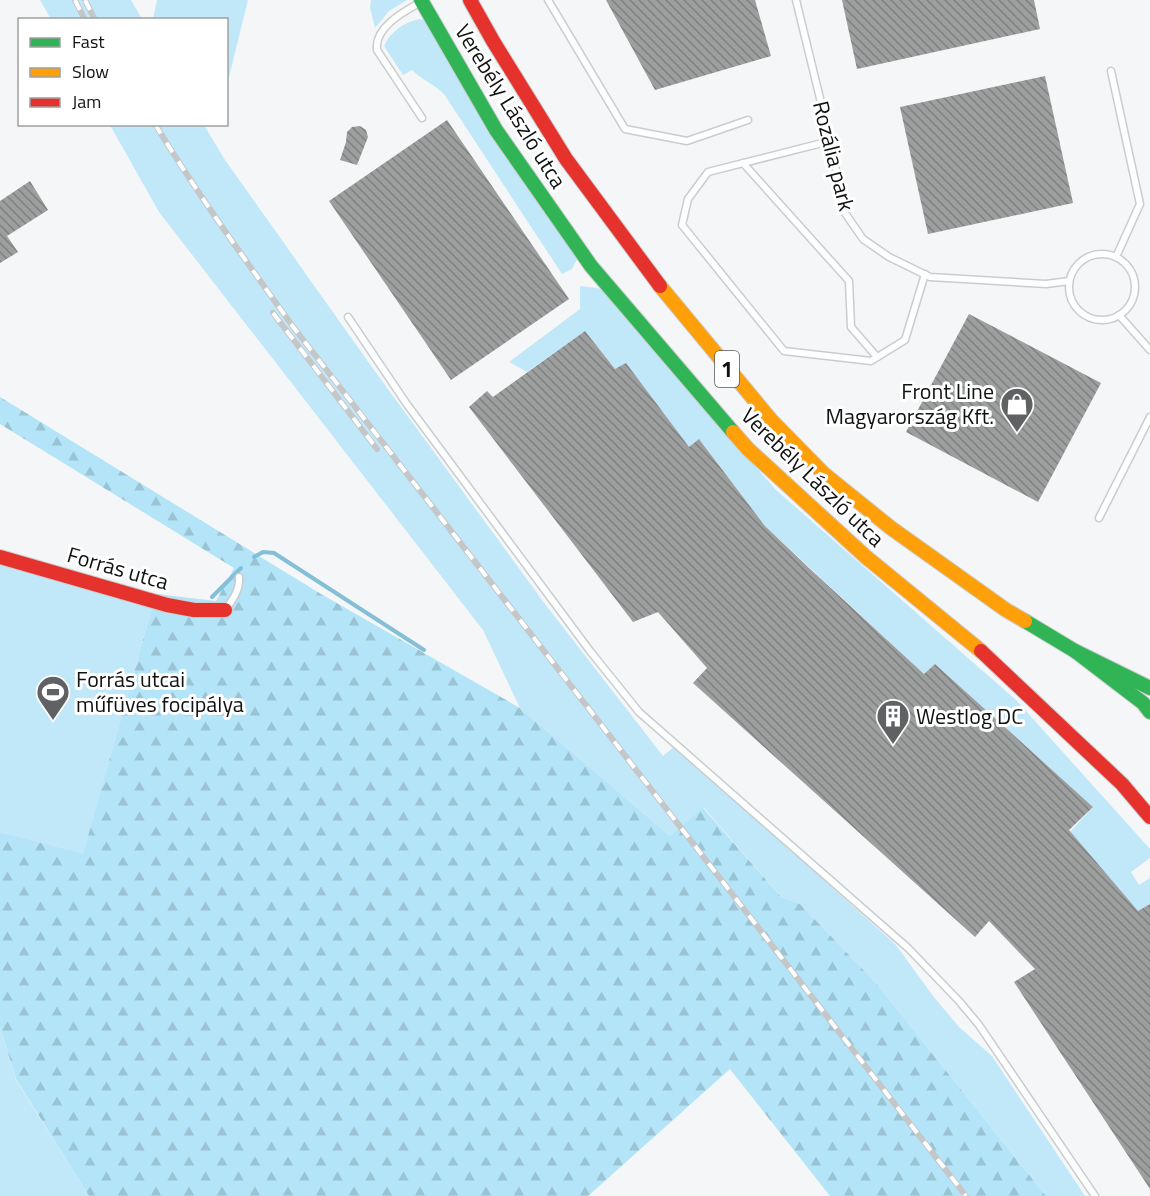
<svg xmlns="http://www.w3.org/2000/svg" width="1150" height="1196" font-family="'Titillium Web',sans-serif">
  <defs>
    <pattern id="forest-firs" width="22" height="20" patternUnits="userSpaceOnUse" patternTransform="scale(1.5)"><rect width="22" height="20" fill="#b4e4f8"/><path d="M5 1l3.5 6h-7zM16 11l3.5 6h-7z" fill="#9ac3d4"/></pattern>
    <pattern id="building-back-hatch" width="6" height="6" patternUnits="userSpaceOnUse" patternTransform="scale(1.5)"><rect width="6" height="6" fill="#9d9f9f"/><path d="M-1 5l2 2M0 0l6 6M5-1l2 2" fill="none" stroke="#7f8080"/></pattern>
  </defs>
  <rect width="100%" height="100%" fill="#f4f6f8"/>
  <g fill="#c1e8f9">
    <polygon points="40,0 131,0 142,19 51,19"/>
    <polygon points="157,0 248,0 227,85 226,20 153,19"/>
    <polygon points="371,0 407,0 389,11 375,28 370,7"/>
    <path d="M419 19 430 22 578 257 572 269 562 274 444 94C434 84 422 80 412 70L403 75 384 46C391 31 403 23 419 19Z"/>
    <polygon points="110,125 204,125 225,160 374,370 545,604 663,756 675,746 896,945 933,996 959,1027 992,1056 1085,1196 1046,1196 876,983 800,904 781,897 704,808 670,836 520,708 483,630 159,212"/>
    <polygon points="580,286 597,288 614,294 658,356 776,490 1016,700 1150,849 1150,858 1131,872 1139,885 1150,878 1150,904 1138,911 1067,835 1093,807 935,664 924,674 765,526 700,440 689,447 622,367 615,369 585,331 527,372 509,362 580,309"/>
    <polygon points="0,552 156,594 83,855 0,832"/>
    <polygon points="0,1027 16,1080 89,1196 0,1196"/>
  </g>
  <polygon fill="url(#forest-firs)" points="0,397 321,594 520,708 670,836 703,808 781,897 800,904 876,983 1046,1196 830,1196 730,1069 588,1196 89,1196 16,1079 0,1027 0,832 83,854 156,594 216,601 234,568 0,424"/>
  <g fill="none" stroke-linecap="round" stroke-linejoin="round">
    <g stroke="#83c0d8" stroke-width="4">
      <polyline points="254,557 263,552 274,553 424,650"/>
      <polyline points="212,597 241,568"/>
    </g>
  </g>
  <g fill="url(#building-back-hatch)">
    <polygon points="606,0 755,0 771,56 655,90"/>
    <polygon points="842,0 1034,0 1040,29 857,69"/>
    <polygon points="1045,76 1073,203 928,234 900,107"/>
    <polygon points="447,120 569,299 451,380 329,201"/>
    <polygon points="360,126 366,130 368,137 357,165 340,160 346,142 347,132 352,127"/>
    <polygon points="30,181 48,210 7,236 18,252 0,263 0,201"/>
    <polygon points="969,314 1101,383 1038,502 906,432"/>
    <polygon points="585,331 615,369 626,363 689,447 699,439 765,526 808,567 924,674 935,664 1093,807 1069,830 1138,911 1150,904 1150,1189 1014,982 1035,969 989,921 975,937 693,683 707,668 658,612 633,622 469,407 487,391 493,397"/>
  </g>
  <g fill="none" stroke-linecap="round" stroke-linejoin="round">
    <defs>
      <g id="lane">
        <polyline points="548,0 625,129 687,141 748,120"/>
        <polyline points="796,0 826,123 845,213 863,239 889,257 930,277 1046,284 1069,281"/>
        <path d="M421 2C405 11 374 27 377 50L422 118"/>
        <polyline points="1111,71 1140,204 1116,257"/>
        <polyline points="830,141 708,172 688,199 682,225 784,351 871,361 905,340 925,274"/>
        <polyline points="743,163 849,281 851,327 877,357"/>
        <circle cx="1102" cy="287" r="33"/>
        <polyline points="1119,315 1150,350"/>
        <polyline points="348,317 406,403 590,651 639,712 908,948 959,1001 979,1025 1095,1196"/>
        <polyline points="1099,518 1150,417"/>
        <path d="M226 609C233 599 240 590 239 577"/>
      </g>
      <g id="fast">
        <polyline points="421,0 496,130 591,266 733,432"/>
        <polyline points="1025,621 1075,651 1150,688"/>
        <polyline points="1075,651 1143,703 1150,712"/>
      </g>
      <g id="slow">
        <polyline points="660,286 771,420 824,474 891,528 1006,610 1025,621"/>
        <polyline points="733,432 748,449 866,557 981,651"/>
      </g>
      <g id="jam">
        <polyline points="470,0 493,41 566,159 660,286"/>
        <polyline points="0,557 167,605 194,610 225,610"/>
        <polyline points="981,651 1122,784 1150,817"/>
      </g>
    </defs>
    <use href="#lane" stroke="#cacccd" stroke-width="9"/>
    <use href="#fast" stroke="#cacccd" stroke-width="16"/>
    <use href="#slow" stroke="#cacccd" stroke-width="16"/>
    <use href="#jam" stroke="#cacccd" stroke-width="16"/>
    <use href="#lane" stroke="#fdfefe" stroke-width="6"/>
    <use href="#fast" stroke="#30b455" stroke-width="14"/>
    <use href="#slow" stroke="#ff9f0a" stroke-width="14"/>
    <use href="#jam" stroke="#e5322d" stroke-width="14"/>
    <defs>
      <g id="rail">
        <polyline points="75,0 85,20"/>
        <polyline points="85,0 95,20"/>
        <path d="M155 124C198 195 246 261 294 328L966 1196"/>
        <polyline points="273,313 377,449"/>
      </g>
    </defs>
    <use href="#rail" stroke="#c5c6c7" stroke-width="6"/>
    <use href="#rail" stroke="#fff" stroke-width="4" stroke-dasharray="11" stroke-linecap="butt"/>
  </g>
  <defs>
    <symbol id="shop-pin" viewBox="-11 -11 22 30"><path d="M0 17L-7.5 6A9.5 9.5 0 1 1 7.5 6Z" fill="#606162" stroke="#fff"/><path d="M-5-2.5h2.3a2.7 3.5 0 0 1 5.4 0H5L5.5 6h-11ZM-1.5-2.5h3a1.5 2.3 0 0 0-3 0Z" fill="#fff"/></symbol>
    <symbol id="stadium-pin" viewBox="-11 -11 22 30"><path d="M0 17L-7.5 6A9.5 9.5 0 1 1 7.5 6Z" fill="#606162" stroke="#fff"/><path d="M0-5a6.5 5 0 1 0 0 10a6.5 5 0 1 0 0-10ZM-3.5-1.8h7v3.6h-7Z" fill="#fff"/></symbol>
    <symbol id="building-pin" viewBox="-11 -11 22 30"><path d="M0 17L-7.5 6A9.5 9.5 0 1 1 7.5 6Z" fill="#606162" stroke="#fff"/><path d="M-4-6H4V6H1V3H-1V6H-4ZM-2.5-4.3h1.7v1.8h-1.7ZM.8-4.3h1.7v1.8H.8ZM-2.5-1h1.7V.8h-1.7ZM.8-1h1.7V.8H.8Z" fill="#fff"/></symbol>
  </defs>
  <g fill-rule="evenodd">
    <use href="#shop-pin" x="998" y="385" width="38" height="52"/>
    <use href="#stadium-pin" x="34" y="673" width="38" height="52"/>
    <use href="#building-pin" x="874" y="697" width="38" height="52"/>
  </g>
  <g text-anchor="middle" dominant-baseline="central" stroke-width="6" stroke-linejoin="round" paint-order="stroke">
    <rect fill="#fff" stroke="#585858" stroke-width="1.5" x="715" y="351" width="24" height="36" rx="4.5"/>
    <g font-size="21" font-weight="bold" fill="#101111">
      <text x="727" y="369">1</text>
    </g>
    <g font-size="22" fill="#101111" stroke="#fff">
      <text transform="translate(511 106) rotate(58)">Verebély László utca</text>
      <text transform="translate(834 156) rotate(76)">Rozália park</text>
      <text transform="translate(813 477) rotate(44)">Verebély László utca</text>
      <text transform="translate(118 568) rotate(16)">Forrás utca</text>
    </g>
    <g font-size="22" fill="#101111" stroke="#fff" text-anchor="start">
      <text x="994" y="391" text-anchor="end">Front Line<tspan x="994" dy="25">Magyarország Kft.</tspan></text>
      <text x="76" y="679">Forrás utcai<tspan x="76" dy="25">műfüves focipálya</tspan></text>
      <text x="916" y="716">Westlog DC</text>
    </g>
  </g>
  <rect x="18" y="18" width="210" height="108" fill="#ffffff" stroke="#9fa0a0" stroke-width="1.5"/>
  <rect x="30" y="38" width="30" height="9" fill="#30b455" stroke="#9fa0a0" stroke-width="1.5"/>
  <text x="72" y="48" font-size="18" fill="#101111">Fast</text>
  <rect x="30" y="68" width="30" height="9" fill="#ff9f0a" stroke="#9fa0a0" stroke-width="1.5"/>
  <text x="72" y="78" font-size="18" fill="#101111">Slow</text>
  <rect x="30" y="98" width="30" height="9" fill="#e5322d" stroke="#9fa0a0" stroke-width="1.5"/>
  <text x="72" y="108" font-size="18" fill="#101111">Jam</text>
</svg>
